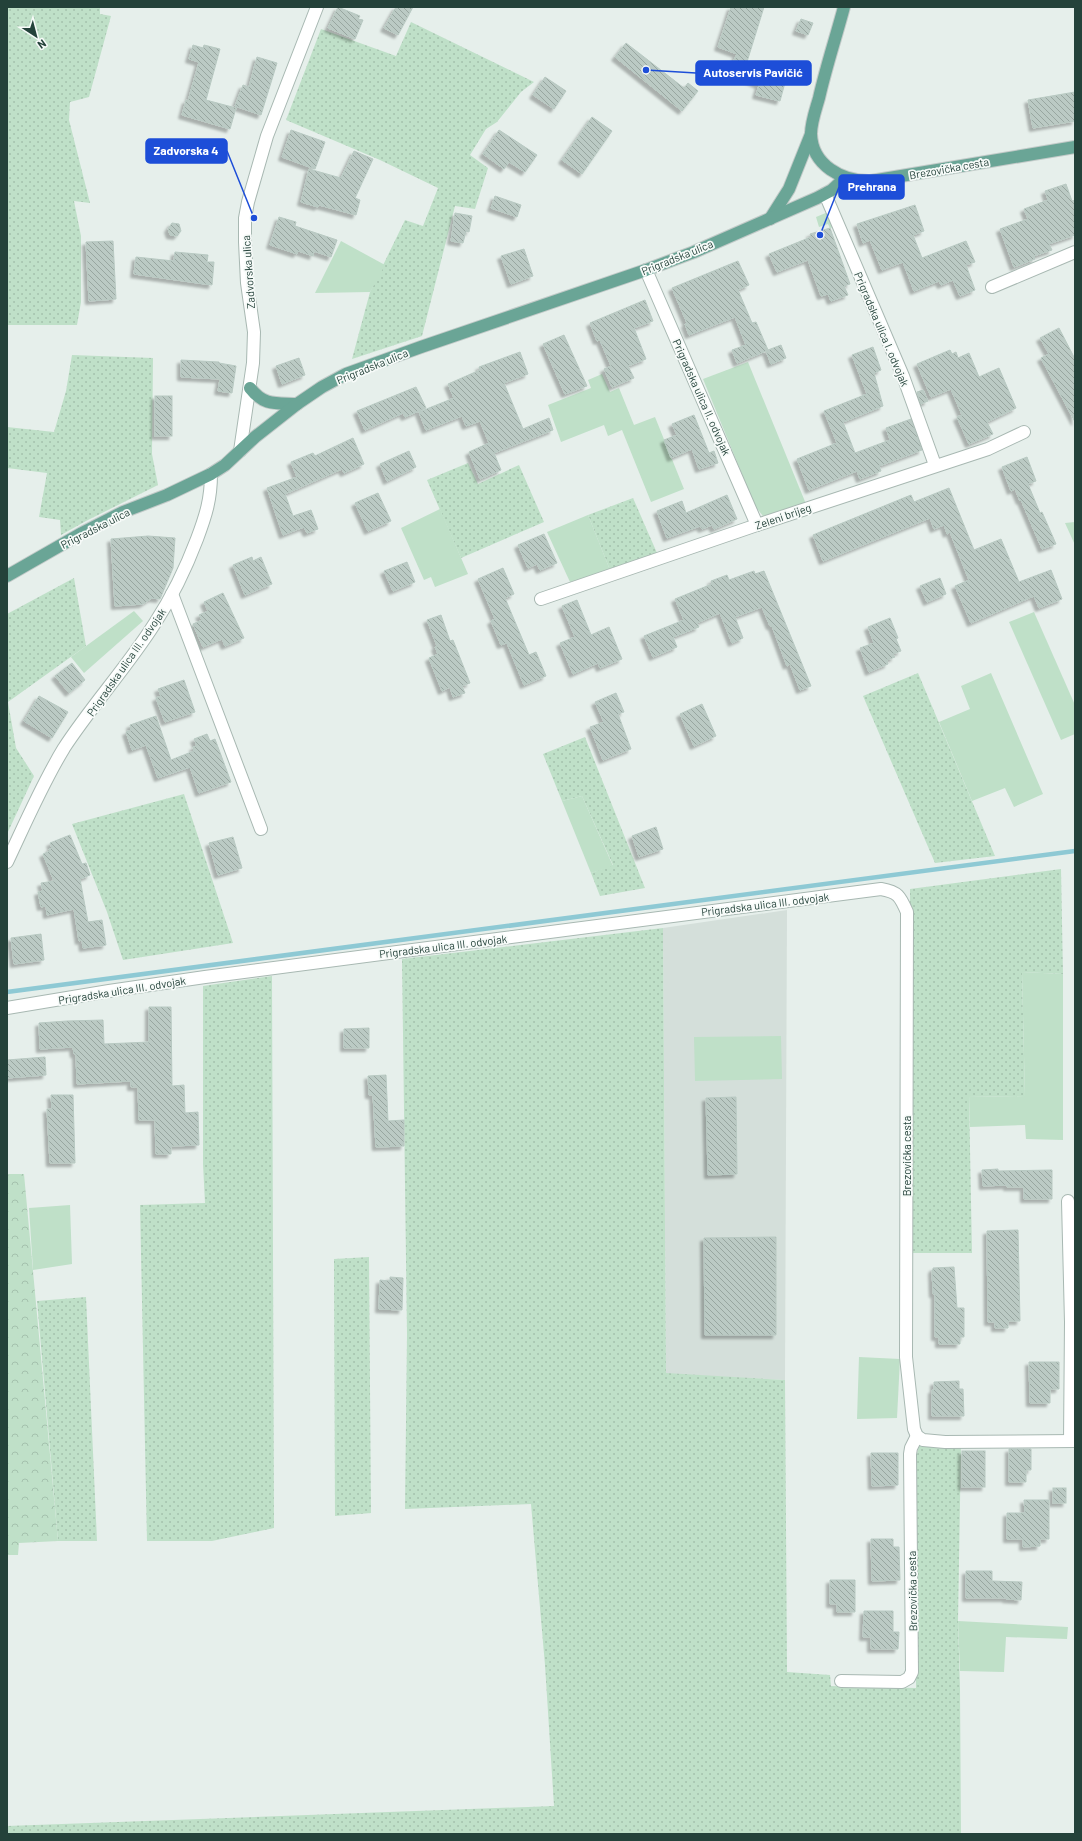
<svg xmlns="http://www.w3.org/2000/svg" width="1082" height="1841" font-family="Barlow,sans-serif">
  <defs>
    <pattern id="grass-dots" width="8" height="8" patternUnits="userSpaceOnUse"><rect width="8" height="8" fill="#bfe0c8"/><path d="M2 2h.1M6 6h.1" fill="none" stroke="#a4c1ad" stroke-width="1.8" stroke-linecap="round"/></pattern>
    <pattern id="forest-crowns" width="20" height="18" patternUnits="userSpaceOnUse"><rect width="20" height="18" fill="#bfe0c8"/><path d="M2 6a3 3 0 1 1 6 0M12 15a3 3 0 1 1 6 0" fill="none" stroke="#a4c1ad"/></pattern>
    <pattern id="building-back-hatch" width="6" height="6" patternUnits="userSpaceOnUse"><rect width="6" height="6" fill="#bbcac4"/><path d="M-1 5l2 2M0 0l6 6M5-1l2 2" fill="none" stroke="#98a6a0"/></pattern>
    <filter id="shadow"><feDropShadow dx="-3.5" dy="3.5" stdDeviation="1" flood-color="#0004"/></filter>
  </defs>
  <rect width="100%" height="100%" fill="#e6efeb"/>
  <polygon fill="#d4dfda" points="787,910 785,1380 666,1374 663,928"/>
  <g fill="url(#grass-dots)">
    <polygon points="7,7 100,7 100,14 111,16 89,97 70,102 69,120 90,203 74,201 81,236 81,302 77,325 7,325"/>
    <polygon points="411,22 534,82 521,92 497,122 486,129 470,155 488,168 475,209 455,206 422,336 352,359 370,292 405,220 423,226 438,188 380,160 286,120 321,29 396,56"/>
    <polygon points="72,355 153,358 152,454 158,485 86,521 61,535 60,520 39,517 47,473 7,468 7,427 54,432 66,391"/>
    <polygon points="468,463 478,484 519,465 544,522 461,558 427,480"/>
    <polygon points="633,498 657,553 610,570 588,515"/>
    <polygon points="74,578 86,646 8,702 16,748 34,776 7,834 7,614"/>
    <polygon points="918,673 995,856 935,863 863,696"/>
    <polygon points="585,737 645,888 600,896 591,873 613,865 582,796 562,801 543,754"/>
    <polygon points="184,794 233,943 123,960 107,912 72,824"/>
    <polygon points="1061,869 1063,974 1022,972 1025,1097 969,1096 972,1253 911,1253 910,889"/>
    <polygon points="663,928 666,1373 785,1380 787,1672 830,1675 831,1686 916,1688 916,1458 919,1446 961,1445 958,1621 960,1689 961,1834 7,1834 7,1826 554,1806 545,1665 531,1504 405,1509 407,1334 402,959"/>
    <polygon points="272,976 274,1528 212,1541 147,1541 140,1205 205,1203 203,1164 203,986"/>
    <polygon points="369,1257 371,1513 335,1516 334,1259"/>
    <polygon points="86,1297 97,1541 58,1541 37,1301"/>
  </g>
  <polygon fill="url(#forest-crowns)" points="7,1174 24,1174 58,1541 19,1543 18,1555 7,1555"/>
  <g fill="#bfe0c8">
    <polygon points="828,212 834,227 830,228 828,224 819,227 816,217"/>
    <polygon points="341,241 385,265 370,292 315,293"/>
    <polygon points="748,362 806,504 763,516 755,506 703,379"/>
    <polygon points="602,374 610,392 619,388 634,425 655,417 684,489 651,502 622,430 608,436 604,425 561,442 548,405 591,388 588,380"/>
    <polygon points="440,509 468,574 435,587 431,577 424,580 401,528"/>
    <polygon points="588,515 610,570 570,582 547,532"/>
    <polygon points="1075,522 1075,545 1065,523"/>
    <polygon points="134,611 143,621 84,673 71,657"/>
    <polygon points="1034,612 1075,705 1075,734 1061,740 1009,622"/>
    <polygon points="991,673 1043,794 1014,807 1005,788 972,801 939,722 970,709 961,686"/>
    <polygon points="582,796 613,866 591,873 562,801"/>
    <polygon points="1022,972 1063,974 1063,1140 1026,1139 1025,1125 970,1127 969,1096 1025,1097"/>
    <polygon points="781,1036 782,1079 695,1081 694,1037"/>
    <polygon points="70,1205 72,1264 33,1270 29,1208"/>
    <polygon points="859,1357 900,1359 897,1418 857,1419"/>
    <polygon points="958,1621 1068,1627 1067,1639 1006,1637 1004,1672 960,1671"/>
  </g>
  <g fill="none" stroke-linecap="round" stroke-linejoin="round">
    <polyline stroke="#8ec9d4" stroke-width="4.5" points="7,992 1075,851"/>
  </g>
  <g fill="url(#building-back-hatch)" stroke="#b8c9c2" filter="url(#shadow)">
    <polygon points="338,7 360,16 358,19 363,20 355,39 328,28"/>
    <polygon points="396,7 413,7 398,35 384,28"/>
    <polygon points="731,7 764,7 746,65 783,74 782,78 786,79 780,101 756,95 759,85 729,71 737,54 718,47"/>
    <polygon points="801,19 813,23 808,35 796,31"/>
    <polygon points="626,43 684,88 688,83 698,91 682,111 615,57"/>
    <polygon points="193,45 203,48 204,45 220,49 206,100 236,108 230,129 182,115 186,100 188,101 199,62 189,59"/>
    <polygon points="257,57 277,63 261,115 235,106 243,85 249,87"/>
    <polygon points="545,77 566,91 554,109 533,95"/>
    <polygon points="1075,92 1075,121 1033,128 1028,100"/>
    <polygon points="592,117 612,131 582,174 562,160"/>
    <polygon points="291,130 325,142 315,169 282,157"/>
    <polygon points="499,130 537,155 525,172 509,162 504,169 483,154"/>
    <polygon points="354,151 373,159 355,198 360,200 356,215 319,205 318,207 301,202 309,169 341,178"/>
    <polygon points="1066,184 1072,201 1075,200 1075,235 1049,244 1052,250 1034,256 1035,259 1014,267 1000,229 1028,219 1024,209 1048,200 1045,191"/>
    <polygon points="495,196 521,205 517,217 491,208"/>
    <polygon points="915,205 924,231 913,235 922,258 966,241 975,262 966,265 975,290 960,296 953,280 941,285 939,281 914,291 903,262 882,270 870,240 863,243 857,224"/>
    <polygon points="455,213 472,216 469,232 466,231 463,243 451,241"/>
    <polygon points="279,217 296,222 295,226 337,240 331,257 314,251 313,256 298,251 297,254 270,245"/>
    <polygon points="172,223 179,224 181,231 177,236 170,235 168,229"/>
    <polygon points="830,228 850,284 844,286 848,295 831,301 828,294 821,296 808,260 777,272 769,254 811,237 810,234"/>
    <polygon points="113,241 116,299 89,301 86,242"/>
    <polygon points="524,249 533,276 511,284 501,256"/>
    <polygon points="175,252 208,255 207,262 214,262 212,285 134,274 136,257 174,261"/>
    <polygon points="738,261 749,285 738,290 752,323 756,322 768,350 781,345 786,358 771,364 766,351 737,363 732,350 746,345 735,317 689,335 685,324 687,323 672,288"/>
    <polygon points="645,300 653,321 634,328 646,359 628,366 634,378 612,387 604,369 611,366 600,340 597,341 590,323"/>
    <polygon points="1059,328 1075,359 1075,422 1041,358 1049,354 1040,338"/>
    <polygon points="564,335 587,386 565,394 543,344"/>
    <polygon points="873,347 881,370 874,373 883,406 843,422 855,453 890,440 886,428 911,419 922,450 879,466 881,471 860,479 857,471 809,490 797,459 837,443 824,411 867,394 852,355"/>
    <polygon points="950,350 952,354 956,352 958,358 969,353 979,377 999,368 1016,408 987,422 993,434 969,444 957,417 962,415 951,389 931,397 917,364"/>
    <polygon points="520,352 528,374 504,383 523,429 549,418 553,430 494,453 501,470 480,479 469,452 489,443 480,421 466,426 462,416 426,430 419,412 454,398 448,384 480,370 479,367"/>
    <polygon points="299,358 305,375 282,384 276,366"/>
    <polygon points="181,360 219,362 219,363 236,366 232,393 218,391 220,379 181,377"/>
    <polygon points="416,387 426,408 405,417 403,413 365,430 357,411"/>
    <polygon points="923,390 928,401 921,404 917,392"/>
    <rect x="155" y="396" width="17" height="40"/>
    <polygon points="694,415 709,453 714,451 718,463 699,469 692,449 671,458 664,440 677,435 672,424"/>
    <polygon points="353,438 364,464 344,473 342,469 285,494 293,516 311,510 318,529 307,533 304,527 283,535 267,488 297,477 291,462 313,453 315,456"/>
    <polygon points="409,451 416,467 387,481 380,464"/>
    <polygon points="1027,457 1036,481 1028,484 1040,513 1042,512 1056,544 1042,549 1021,500 1020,501 1015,489 1011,491 1002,467"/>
    <polygon points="949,488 974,550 1001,539 1019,582 1051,570 1062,599 1039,608 1034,596 971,623 955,586 969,580 950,532 947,534 944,525 934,529 930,518 823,561 813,535 911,495 914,502"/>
    <polygon points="378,493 391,521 368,531 355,503"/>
    <polygon points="727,495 737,519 714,529 712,525 702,529 700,526 667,538 657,511 682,501 686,513"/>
    <polygon points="544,534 557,563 540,570 537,564 528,568 518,545"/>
    <polygon points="148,536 175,538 173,568 160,599 152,598 143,604 115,606 111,539"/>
    <polygon points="252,557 253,561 261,557 272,584 245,595 233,565"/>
    <polygon points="407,562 415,582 393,591 384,571"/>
    <polygon points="503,568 514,594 505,598 529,655 536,652 546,676 524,685 507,643 501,645 491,621 495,619 478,579"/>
    <polygon points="754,571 755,574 764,571 811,686 800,690 790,664 787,666 772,626 770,626 762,607 735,617 743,638 732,643 720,613 697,623 699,627 673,637 677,647 653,657 644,636 684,620 675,599 712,584 711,581 727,575 729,580"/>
    <polygon points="940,578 946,594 927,602 920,586"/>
    <polygon points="223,593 244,638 225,646 222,639 203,647 193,624 202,620 199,615 208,611 204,602"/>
    <polygon points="577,600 591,635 609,627 622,659 600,668 598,663 573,674 560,643 575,637 562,606"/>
    <polygon points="441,615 450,641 453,640 470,683 462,686 465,693 453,697 450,687 442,691 429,658 438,654 435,647 437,646 427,620"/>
    <polygon points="890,618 898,638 896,639 901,651 893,654 895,657 887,660 888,664 869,672 860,648 874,643 868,627"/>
    <polygon points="72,663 85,680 69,693 55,676"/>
    <polygon points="184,680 195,712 165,722 156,698 161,696 158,689"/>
    <polygon points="616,693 624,712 618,714 631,749 603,760 590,727 604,722 595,702"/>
    <polygon points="39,696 68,712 52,738 24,721"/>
    <polygon points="702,704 716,736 694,746 680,714"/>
    <polygon points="156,716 171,760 194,751 193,747 197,746 194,739 207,734 210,741 215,739 231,782 199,793 190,767 158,778 146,745 132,750 126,732 131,730 130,725"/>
    <polygon points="656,827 663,849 639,857 632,836"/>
    <polygon points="70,835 82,864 86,863 90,875 80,879 88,922 102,920 106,945 83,948 82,940 79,941 74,909 47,915 46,906 41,907 38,892 43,891 41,883 54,881 43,854 50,851 49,849 52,848 50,843"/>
    <polygon points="233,837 242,868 218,875 209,843"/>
    <polygon points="41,934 44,960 14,964 11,938"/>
    <polygon points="149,1007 171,1007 172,1086 184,1085 185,1113 198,1112 199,1145 171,1146 171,1154 156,1154 155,1120 139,1120 138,1087 131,1087 131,1081 77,1084 76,1054 74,1054 73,1047 40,1049 39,1023 67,1021 103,1020 104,1044 149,1042"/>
    <polygon points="369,1028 369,1048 344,1048 344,1029"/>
    <polygon points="45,1057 46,1075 7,1078 7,1060"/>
    <polygon points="386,1075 388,1121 404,1120 404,1146 376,1147 373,1095 369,1095 368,1076"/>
    <polygon points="51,1095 73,1095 75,1163 50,1163 47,1109 52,1109"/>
    <polygon points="736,1097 737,1174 708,1175 706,1098"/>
    <polygon points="998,1169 998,1171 1052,1170 1052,1199 1024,1199 1024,1187 1007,1187 1007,1185 983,1186 982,1170"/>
    <polygon points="1018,1230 1020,1321 1008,1321 1008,1328 995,1328 995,1322 988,1322 987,1231"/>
    <polygon points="776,1237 776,1335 705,1335 704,1238"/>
    <polygon points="954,1267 957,1308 964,1308 964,1337 960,1337 960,1344 939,1344 939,1337 935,1337 935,1294 933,1294 932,1270 933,1270 933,1268"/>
    <polygon points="390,1277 403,1278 402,1310 379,1309 380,1280 390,1281"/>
    <polygon points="1029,1362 1059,1362 1059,1389 1050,1389 1050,1403 1030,1403"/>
    <polygon points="959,1381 959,1389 963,1389 964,1416 932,1416 932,1390 934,1390 934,1382"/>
    <polygon points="1009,1449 1031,1449 1031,1470 1026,1470 1026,1482 1009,1482"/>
    <rect x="962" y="1451" width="23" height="36"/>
    <polygon points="871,1453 898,1453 898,1485 872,1486"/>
    <rect x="1053" y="1488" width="13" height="15"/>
    <polygon points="1024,1500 1049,1500 1049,1539 1040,1539 1040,1546 1023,1547 1023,1539 1007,1539 1007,1513 1025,1513"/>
    <polygon points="871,1539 893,1539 893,1547 899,1547 900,1580 872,1581"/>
    <polygon points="966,1571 992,1571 992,1581 1022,1582 1021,1600 1006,1599 1006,1598 966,1598"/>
    <polygon points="830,1580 855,1580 855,1612 837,1612 837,1604 830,1604"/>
    <polygon points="864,1611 893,1611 893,1632 899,1632 898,1649 871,1649 871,1637 863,1637"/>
  </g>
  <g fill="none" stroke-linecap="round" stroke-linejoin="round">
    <defs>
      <g id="minor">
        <polyline points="825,194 903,376 935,465"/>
        <polyline points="646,270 757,525"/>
        <polyline points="992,287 1075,252"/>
        <polyline points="240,451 253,363 254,332 247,283 245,242 245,218 248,202 267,136 317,7"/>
        <polyline points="172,594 261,829"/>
        <polyline points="541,599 757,525 988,449 1024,432"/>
        <path d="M7 862C25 824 42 784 64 748 92 705 128 666 155 623 172 597 186 568 197 539 206 515 211 499 211 474"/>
        <path d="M7 1008 109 991 205 977 881 889C898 892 900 896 907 912L906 1357 914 1429 917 1436 923 1440 945 1442 1075 1441"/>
        <polyline points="1068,1201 1071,1322 1070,1441"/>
        <polyline points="841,1681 902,1682 909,1678 912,1672 910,1454 911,1448 917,1436"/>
      </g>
      <g id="major">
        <path d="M844 7C836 37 826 67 819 98 816 109 811 122 811 134 812 165 842 182 871 181L1075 147"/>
        <polyline points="770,219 789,189 811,134"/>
        <path d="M250 388C264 406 275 403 297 404"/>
        <polyline points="7,576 82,533 123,512 167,495 211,474 225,465 255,437 297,404 322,387 346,374 421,347 646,270 694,252 817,198 832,190 845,178"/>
      </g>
    </defs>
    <use href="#minor" stroke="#a8b8b2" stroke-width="14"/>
    <use href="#major" stroke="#c2cac8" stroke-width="14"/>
    <use href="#minor" stroke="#fff" stroke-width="12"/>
    <use href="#major" stroke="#6aa596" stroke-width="12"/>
  </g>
  <g text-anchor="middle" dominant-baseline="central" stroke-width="3.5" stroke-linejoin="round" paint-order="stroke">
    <g font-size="11" fill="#24423a" stroke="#f7fbf9">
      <text transform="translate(949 168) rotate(-10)">Brezovička cesta</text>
      <text transform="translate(677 257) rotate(-22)">Prigradska ulica</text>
      <text transform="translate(248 272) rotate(-94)">Zadvorska ulica</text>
      <text transform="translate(882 329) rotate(67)">Prigradska ulica I. odvojak</text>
      <text transform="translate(372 366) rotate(-22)">Prigradska ulica</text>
      <text transform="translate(702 397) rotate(66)">Prigradska ulica II. odvojak</text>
      <text transform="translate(783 516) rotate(-19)">Zeleni brijeg</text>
      <text transform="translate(95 528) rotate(-27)">Prigradska ulica</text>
      <text transform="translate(126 662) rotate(-55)">Prigradska ulica III. odvojak</text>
      <text transform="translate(765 904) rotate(-7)">Prigradska ulica III. odvojak</text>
      <text transform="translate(443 946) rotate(-7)">Prigradska ulica III. odvojak</text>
      <text transform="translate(122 990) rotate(-9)">Prigradska ulica III. odvojak</text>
      <text transform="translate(906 1156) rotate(-90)">Brezovička cesta</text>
      <text transform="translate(912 1591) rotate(-91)">Brezovička cesta</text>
    </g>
  </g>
  <path fill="none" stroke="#1d4ed8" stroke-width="1.5" d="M646 70L696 73M254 218L227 151M820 235L839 187"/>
  <g fill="#1d4ed8" stroke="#f7fbf9" stroke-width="1.5">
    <circle cx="646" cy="70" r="4"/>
    <circle cx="254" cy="218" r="4"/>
    <circle cx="820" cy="235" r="4"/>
  </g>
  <g fill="#1d4ed8" stroke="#1d4ed8" stroke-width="1.5">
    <rect x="696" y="61" width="115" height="24" rx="4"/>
    <rect x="146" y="139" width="81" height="24" rx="4"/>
    <rect x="839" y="175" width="65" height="24" rx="4"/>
  </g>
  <g font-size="12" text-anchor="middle" font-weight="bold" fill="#fff">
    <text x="753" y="77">Autoservis Pavičić</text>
    <text x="186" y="155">Zadvorska 4</text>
    <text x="872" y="191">Prehrana</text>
  </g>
  <rect width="1082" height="1841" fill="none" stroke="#24423a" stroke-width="16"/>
  <g transform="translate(36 36) rotate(144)" stroke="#f7fbf9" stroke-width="3" paint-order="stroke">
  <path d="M0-3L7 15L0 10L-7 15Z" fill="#24423a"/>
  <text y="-6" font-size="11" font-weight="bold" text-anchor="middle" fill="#24423a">N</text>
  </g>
</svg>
